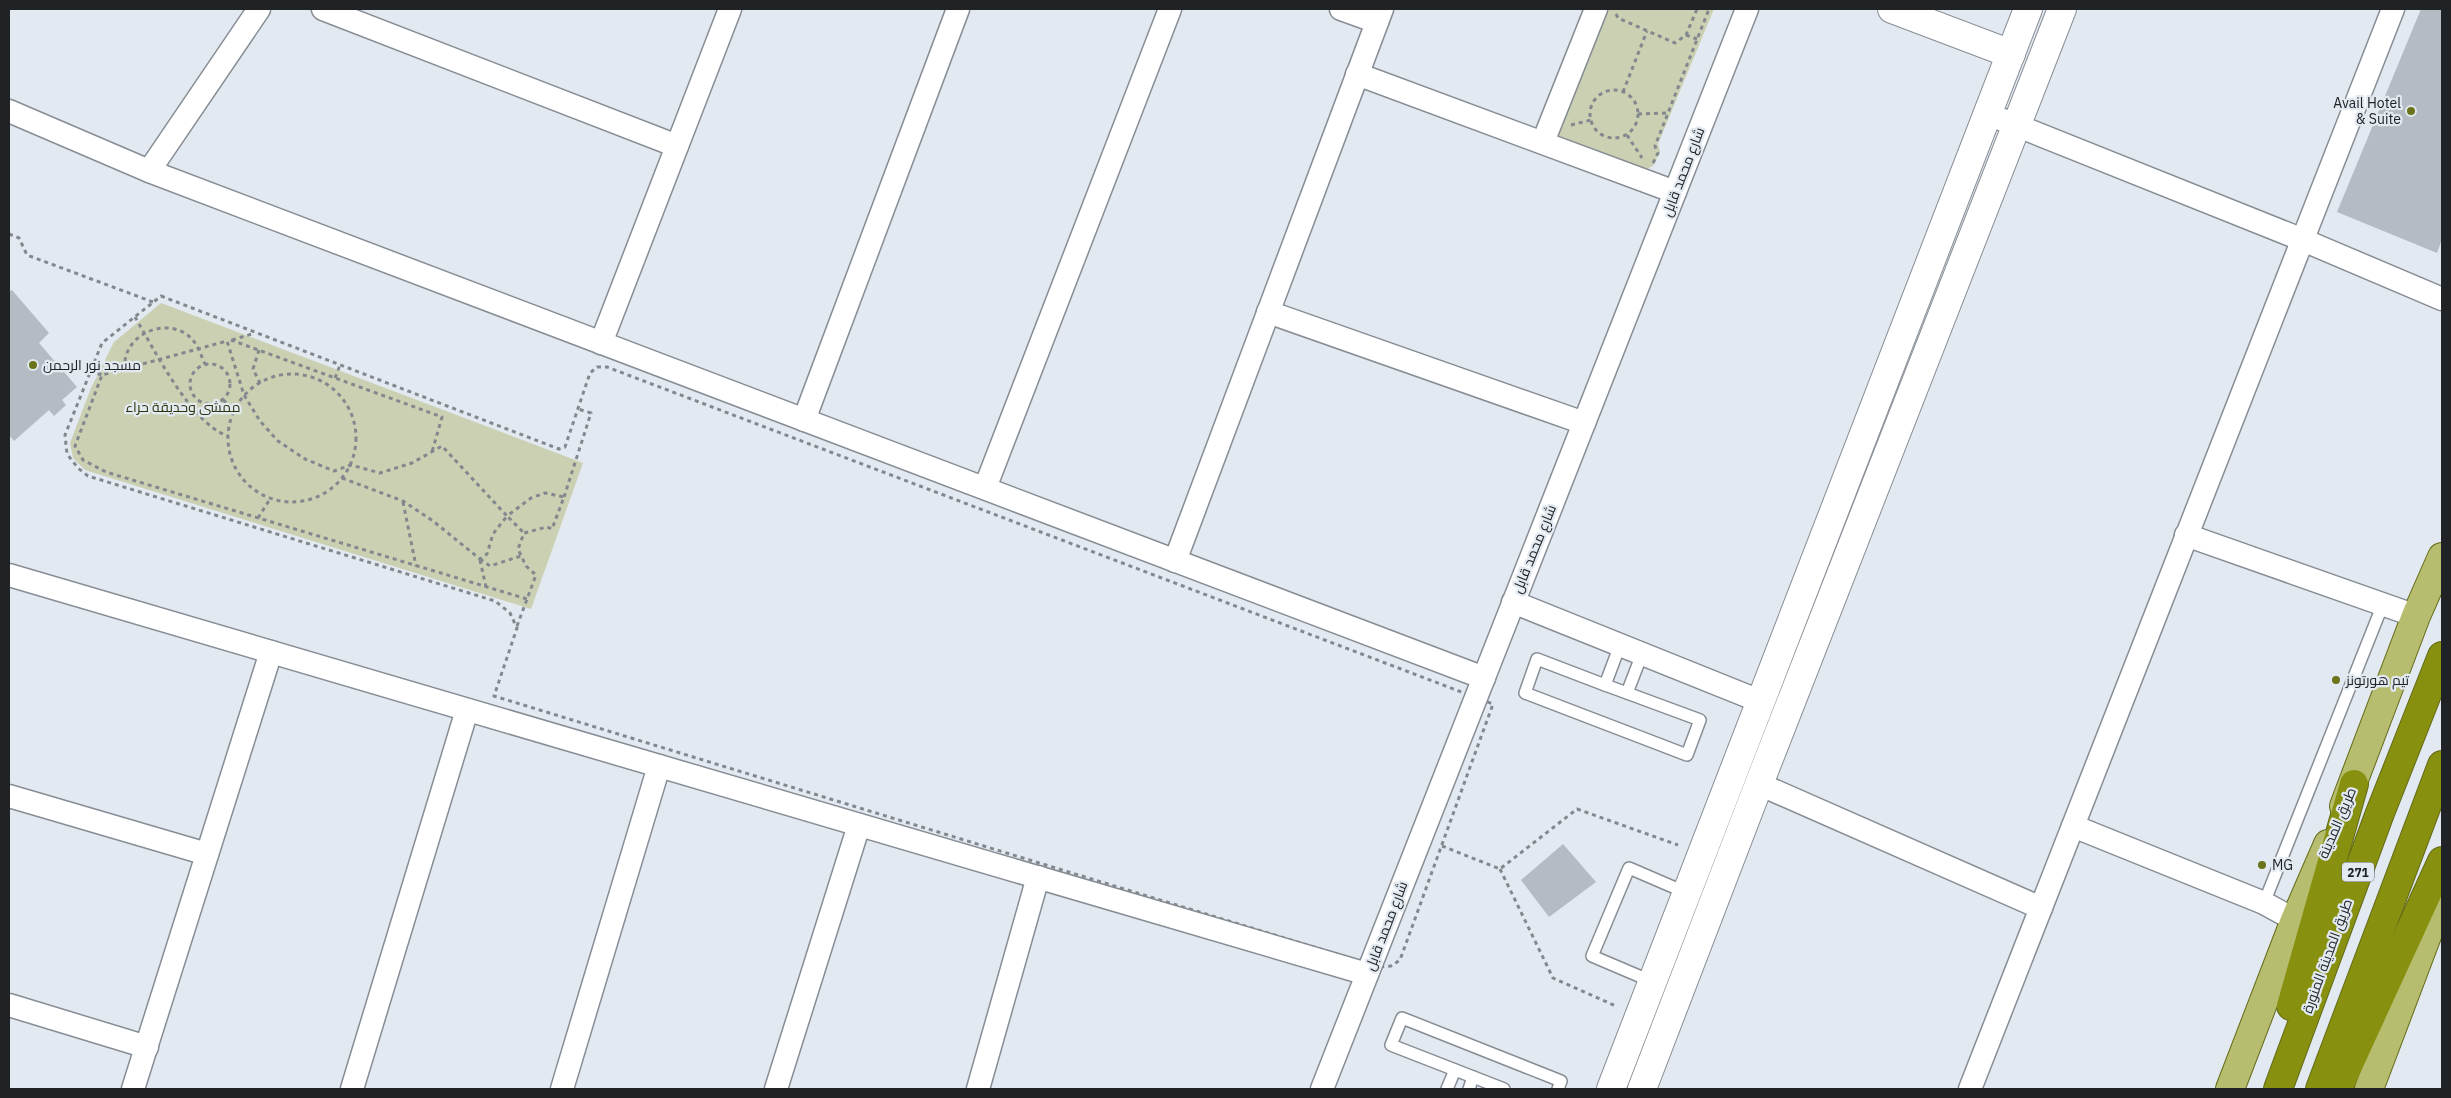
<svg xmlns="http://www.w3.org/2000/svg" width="2451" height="1098" font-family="'IBM Plex Sans',Cairo,sans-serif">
  <rect width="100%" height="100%" fill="#e2e9f1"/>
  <g fill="#cad0b1">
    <polygon points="1599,9 1714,9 1658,144 1660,151 1654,165 1644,171 1555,134"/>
    <polygon points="161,303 583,463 531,609 85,470 73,458 70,443 91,388 114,342"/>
  </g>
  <g fill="#b4bbc3">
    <polygon points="2421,9 2442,9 2442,239 2437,253 2337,212"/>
    <polygon points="12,290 49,333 39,343 77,387 62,400 66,405 54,416 49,410 14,441 9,435 9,292"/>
    <polygon points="1563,844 1596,882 1549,917 1521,880"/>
  </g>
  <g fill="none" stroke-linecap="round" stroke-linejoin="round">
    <defs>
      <g id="lane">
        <polyline points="1620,645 1605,685 1537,659 1525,693 1687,755 1700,720 1627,693 1642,654"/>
        <polyline points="1605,685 1627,693"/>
        <polyline points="2264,903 2383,604"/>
        <polyline points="1653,982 1592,956 1629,868 1687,893"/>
        <polyline points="1447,1089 1455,1070"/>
        <polyline points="1469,1089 1473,1077"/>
        <polyline points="1504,1089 1391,1045 1402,1018 1561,1081 1558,1089"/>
      </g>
      <g id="street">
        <polyline points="323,9 677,146"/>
        <polyline points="1341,9 1377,22"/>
        <polyline points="1357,74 1675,192"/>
        <polyline points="9,111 149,171 1484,678"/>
        <polyline points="1988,114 2303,240 2442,299"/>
        <polyline points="1543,142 1596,9"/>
        <polyline points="149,171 259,9"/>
        <polyline points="1268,312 1584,423"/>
        <polyline points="601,343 730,9"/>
        <polyline points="804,420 958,9"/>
        <polyline points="985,488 1170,9"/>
        <polyline points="2186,535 2416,616"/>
        <polyline points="1175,561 1382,9"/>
        <polyline points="9,575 1367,974"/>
        <polyline points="1513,602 1762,702"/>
        <polyline points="1759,784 2041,908"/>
        <polyline points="9,796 207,854"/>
        <polyline points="2073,826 2264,903 2295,920"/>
        <polyline points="9,1005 147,1047"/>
        <polyline points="133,1089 271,652"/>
        <polyline points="352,1089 467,710"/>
        <polyline points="562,1089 659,766"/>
        <polyline points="776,1089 859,825"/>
        <polyline points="978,1089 1038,877"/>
        <polyline points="1322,1089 1747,9"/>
        <polyline points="1970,1089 2393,9"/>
      </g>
      <g id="secondary">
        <polyline points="1892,9 2011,54"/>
        <polyline points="1611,1089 2028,9"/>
        <polyline points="1642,1089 1759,784 2062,9"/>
      </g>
      <g id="primary">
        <polyline points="2344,806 2416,616 2442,557"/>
        <polyline points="2230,1089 2295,920 2328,844"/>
        <polyline points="2369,1089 2442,896"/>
      </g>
      <g id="highway">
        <polyline points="2291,1006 2354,784"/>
        <polyline points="2338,1088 2442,861"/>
        <polyline points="2278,1089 2380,813 2442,656"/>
        <polyline points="2320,1089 2442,765"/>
      </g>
    </defs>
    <use href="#lane" stroke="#878d95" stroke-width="14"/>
    <use href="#street" stroke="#878d95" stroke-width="25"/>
    <use href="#secondary" stroke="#878d95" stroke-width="30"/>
    <use href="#primary" stroke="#636a17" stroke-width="30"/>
    <use href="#highway" stroke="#636a17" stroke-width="30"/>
    <g stroke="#83888e" stroke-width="3" stroke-dasharray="4 4" stroke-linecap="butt">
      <polyline points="1616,14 1618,18 1675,43 1686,35 1697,9"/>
      <polyline points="1686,35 1697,39"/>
      <circle cx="1614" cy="114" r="24"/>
      <polyline points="1623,92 1647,31"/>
      <polyline points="1638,114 1668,113"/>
      <polyline points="1571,125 1591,120"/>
      <polyline points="1627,135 1642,158"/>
      <polyline points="1653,163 1658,153 1655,146 1709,9"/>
      <polyline points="9,234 19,238 27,255 153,302"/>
      <polygon points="161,296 559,449 565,447 590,373 597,367 607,367 1493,704 1400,960 1391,966 1379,967 494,696 517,628 510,613 495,601 88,476 78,468 67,454 65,435 102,343"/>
      <path d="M135 317C154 349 191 424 228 436"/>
      <polyline points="231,340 442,417 432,452"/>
      <polyline points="232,340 255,333"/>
      <polyline points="259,350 253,369 260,383"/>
      <circle cx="210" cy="384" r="20"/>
      <path d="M125 369C121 336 165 315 190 337 198 344 201 356 205 364"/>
      <polyline points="90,371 102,375"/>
      <circle cx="292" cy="438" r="64"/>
      <polyline points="335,378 340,365"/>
      <polyline points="223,400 234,409"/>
      <polyline points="342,478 403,501 433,521 480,559 487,554 493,534 507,516 524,533"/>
      <polyline points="564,497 591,413 578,409"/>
      <polyline points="403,502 416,566"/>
      <polyline points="258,518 270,499"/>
      <polyline points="480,559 490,566 521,556"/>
      <polyline points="480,560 486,587"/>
      <polyline points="517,626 536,575 526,566 518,549 524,533 547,527 552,529 564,497 545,493 531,498 507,516 442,446 412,463 380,473 351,465 334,471 305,459 278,441 260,421 244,395 227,341 102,375 75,446 83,460 106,472 527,599"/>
      <polyline points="1442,846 1500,869 1577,809 1678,845"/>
      <polyline points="1500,869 1553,978 1616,1006"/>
    </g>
    <use href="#lane" stroke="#fff" stroke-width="11"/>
    <use href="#street" stroke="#fff" stroke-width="22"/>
    <use href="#secondary" stroke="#fff" stroke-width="28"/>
    <use href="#primary" stroke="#b7bd6f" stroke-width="28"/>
    <use href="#highway" stroke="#87910f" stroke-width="28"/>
  </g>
  <g fill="#6b731b" stroke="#e2e9f1" stroke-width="2">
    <circle cx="2411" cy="111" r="5"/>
    <circle cx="33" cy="365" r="5"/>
    <circle cx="2336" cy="680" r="5"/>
    <circle cx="2262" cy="865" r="5"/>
  </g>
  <g text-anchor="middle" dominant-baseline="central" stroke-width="4.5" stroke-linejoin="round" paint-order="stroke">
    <rect fill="#e2e9f1" stroke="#5a5e63" stroke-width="1" x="2342" y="862.5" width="32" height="19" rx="4"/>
    <g font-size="12" font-weight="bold" fill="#202326">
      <text x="2358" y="872">271</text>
    </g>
    <g font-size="14" fill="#202326" stroke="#e2e9f1" text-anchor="start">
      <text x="2401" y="103" text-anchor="end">Avail Hotel<tspan x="2401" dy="16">&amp; Suite</tspan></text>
      <text x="43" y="365">مسجد نور الرحمن</text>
      <text x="2346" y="680">تيم هورتونز</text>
      <text x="2272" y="865">MG</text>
    </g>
    <g font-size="14" fill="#202326" stroke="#e2e9f1">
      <text transform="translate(1683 172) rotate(-69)">شارع محمد قابل</text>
      <text transform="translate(1534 549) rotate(-68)">شارع محمد قابل</text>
      <text transform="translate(2337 823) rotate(-67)">طريق المدينة</text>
      <text transform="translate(1386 926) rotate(-69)">شارع محمد قابل</text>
      <text transform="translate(2327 956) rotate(-70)">طريق المدينة المنورة</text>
    </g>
    <g font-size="14" fill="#2f330a" stroke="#e2e9f1">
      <text x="183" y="407">ممشى وحديقة حراء</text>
    </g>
  </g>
  <rect width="2451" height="1098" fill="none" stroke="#202326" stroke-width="20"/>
</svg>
